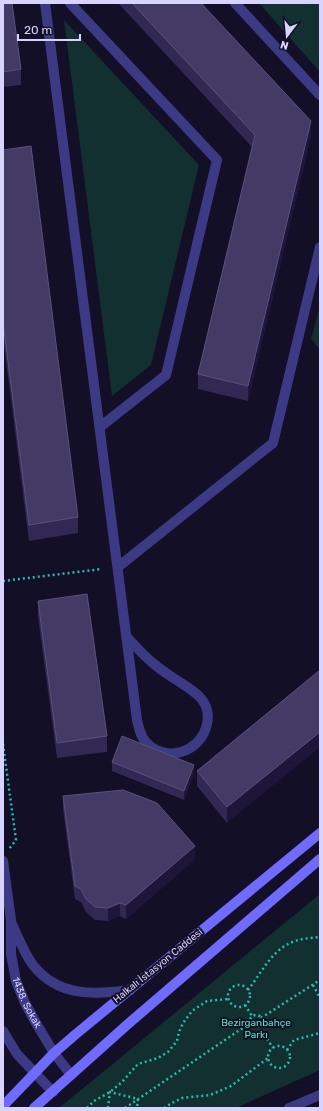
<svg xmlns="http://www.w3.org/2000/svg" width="323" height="1111" font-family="Rubik,sans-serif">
  <rect width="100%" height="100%" fill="#130f26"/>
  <g fill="#12302f">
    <polygon points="259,3 320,3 320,72"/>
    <polygon points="64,20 199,165 151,365 112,396"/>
    <polygon points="320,306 320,350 311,339"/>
    <polygon points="320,894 320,1070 236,1108 59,1108"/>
  </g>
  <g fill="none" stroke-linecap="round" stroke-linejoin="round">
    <g stroke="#2fb8b0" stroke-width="2.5" stroke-dasharray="2 3" stroke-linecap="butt">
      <polyline points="3,581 102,569"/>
      <polyline points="3,744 16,840 9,849"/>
      <polyline points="313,985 320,998"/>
      <circle cx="239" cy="996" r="11"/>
      <path d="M248 990C262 972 272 949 295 941 303 938 312 938 320 937"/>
      <polyline points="245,1005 252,1016"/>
      <circle cx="256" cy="1021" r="6"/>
      <polyline points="261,1018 320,980"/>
      <polyline points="259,1026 273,1048"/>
      <circle cx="279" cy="1057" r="11"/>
      <polyline points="287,1050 294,1040 320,1033"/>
      <polyline points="87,1108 94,1101 110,1092 122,1082 138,1064 158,1058 168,1052 177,1041 179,1032 183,1023 192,1011 207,1001 229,999"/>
      <polyline points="108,1108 110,1092 138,1099 137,1108"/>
      <polyline points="125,1108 250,1023"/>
      <polyline points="164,1108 172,1103 182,1098 210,1095 231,1086 268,1058"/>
    </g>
    <g stroke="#3d3a85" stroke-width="10">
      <path d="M45 3 137 720C139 728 140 736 146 742 166 764 201 752 207 724 213 697 187 688 169 675 164 672 159 668 154 664 144 656 135 646 126 636"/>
      <polyline points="70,3 217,160 166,375 100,427"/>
      <polyline points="235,3 320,95"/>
      <polyline points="118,567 273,443 320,247"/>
    </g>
    <polyline stroke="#3d3a85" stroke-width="10" points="289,1108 320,1095"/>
    <g stroke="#3d3a85" stroke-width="10">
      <path id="s1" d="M3 861 11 920V954L16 981 25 1003 36 1023 54 1053 71 1075"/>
      <path d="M12 924C18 937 24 953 33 965 58 997 95 995 130 990"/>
      <polyline points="3,1031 17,1054 53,1092"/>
    </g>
    <g stroke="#6f6bff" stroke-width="10">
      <polyline points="3,1106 54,1053 76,1034 320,833"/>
      <polyline points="34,1108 128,1024 320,859"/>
    </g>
  </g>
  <g fill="#312854">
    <polygon points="3,3 21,69 21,85 3,87"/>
    <polygon points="118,3 201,3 311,136 248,401 198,389 198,374 252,147"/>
    <polygon points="3,150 78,517 78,533 29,541 3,337"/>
    <polygon points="38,601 107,736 107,752 57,758 38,617"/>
    <polygon points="320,670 227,823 197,786 197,771"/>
    <polygon points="112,762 194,773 184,800 112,771"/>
    <polygon points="63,796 195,859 126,919 120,916 108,921 95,920 86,912 81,902 75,899 63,809"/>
  </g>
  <g fill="#1d163a">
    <polygon points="311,121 311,136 248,401 248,386"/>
    <polygon points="320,732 320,747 227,823 227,807"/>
    <polygon points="194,765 194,773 184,800 184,791"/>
    <polygon points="195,846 195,859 126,919 126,905"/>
    <polygon points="120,903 120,916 108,921 108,908"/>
  </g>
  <g fill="#433a66" stroke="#5a527e">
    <polygon points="3,3 12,3 21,69 3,72"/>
    <polygon points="132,3 201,3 311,121 248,386 198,374 255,135"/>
    <polygon points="31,146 78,517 29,525 3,322 3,150"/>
    <polygon points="87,594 107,736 57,743 38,601"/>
    <polygon points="320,670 320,732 227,807 197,771"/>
    <polygon points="122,736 194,765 184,791 112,762"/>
    <polygon points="123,790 157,803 195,846 126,905 120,903 108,908 95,907 86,899 81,889 75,886 63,796"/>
  </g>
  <g text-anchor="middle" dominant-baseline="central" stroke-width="4" stroke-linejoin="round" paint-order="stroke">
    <g font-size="10" fill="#d9d4ff" stroke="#130f26">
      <text transform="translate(158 966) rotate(-39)">Halkalı İstasyon Caddesi</text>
      <text stroke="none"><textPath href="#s1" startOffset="145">1438. Sokak</textPath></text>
    </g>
    <g font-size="10" fill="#5fe0c0" stroke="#130f26">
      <text x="256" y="1023">Bezirganbahçe<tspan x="256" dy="12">Parkı</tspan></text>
    </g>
  </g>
  <rect width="323" height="1111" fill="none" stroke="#d9d4ff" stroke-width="8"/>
  <g transform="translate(287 36) rotate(196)" stroke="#130f26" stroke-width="3" paint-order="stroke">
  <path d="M0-3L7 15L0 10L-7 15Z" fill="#d9d4ff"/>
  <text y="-6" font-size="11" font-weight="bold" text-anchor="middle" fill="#d9d4ff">N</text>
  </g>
  <path d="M18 34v6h62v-6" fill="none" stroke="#d9d4ff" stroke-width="2"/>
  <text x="24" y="34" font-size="12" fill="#d9d4ff" stroke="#130f26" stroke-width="3" paint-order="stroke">20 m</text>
</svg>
